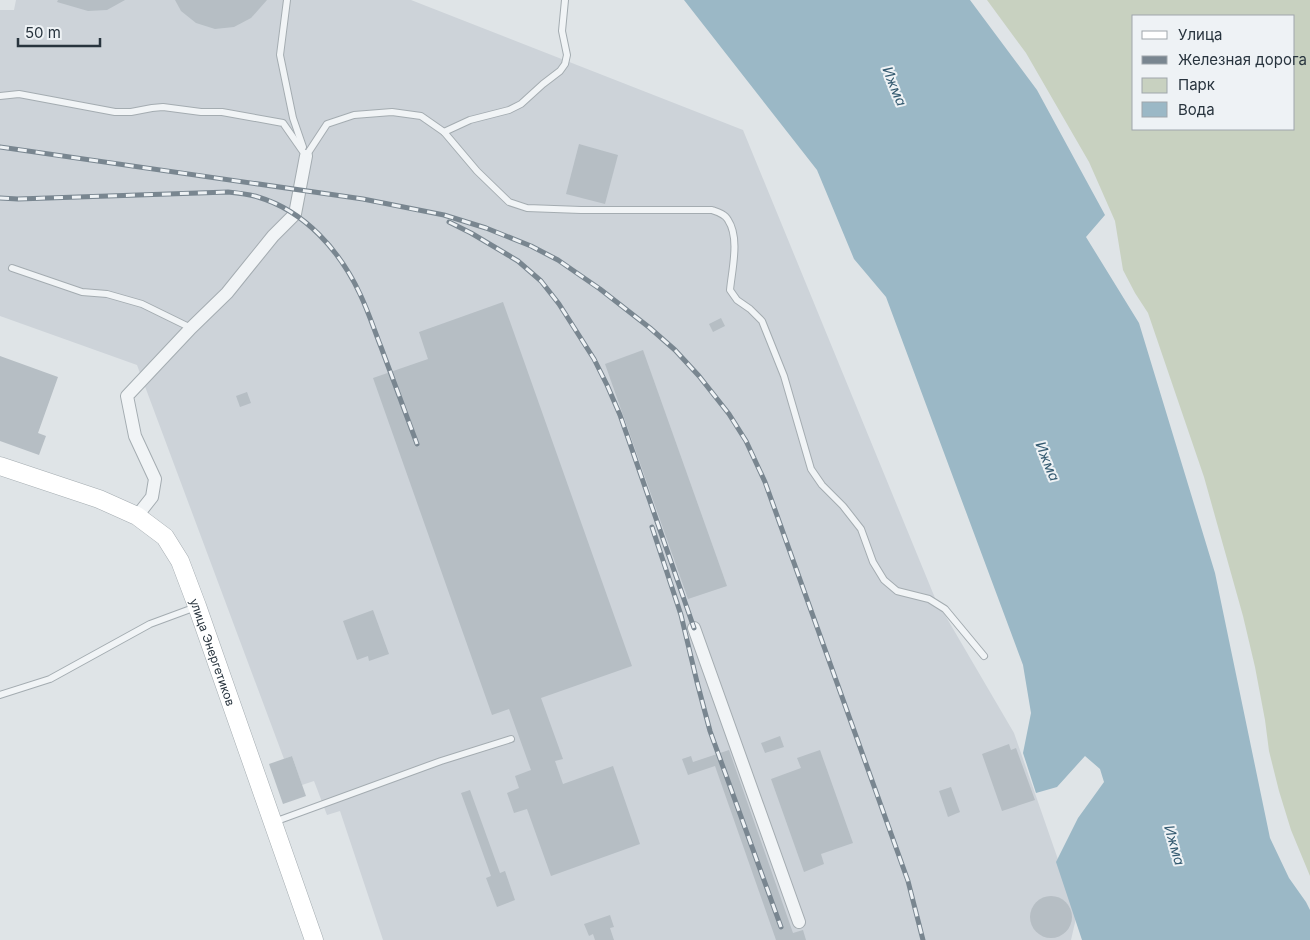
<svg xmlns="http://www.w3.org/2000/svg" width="1310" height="940" font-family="Inter,sans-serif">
  <rect width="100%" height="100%" fill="#dfe4e7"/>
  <polygon fill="#cdd3d9" points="16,0 411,0 743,130 935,598 1014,733 1077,914 1071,940 383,940 340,811 327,815 314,781 302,785 292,756 284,759 137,365 0,316 0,10 14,10"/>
  <path fill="#c8d1c0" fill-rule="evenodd" d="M987 0H1310V876L1291 830 1279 791 1269 751 1265 720 1255 667 1243 616 1204 477 1148 313 1135 293 1123 270 1115 221 1089 162 1026 53ZM1134 16H1294V129H1134Z"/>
  <polygon fill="#9bb8c6" points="684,0 970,0 1037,90 1105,215 1086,237 1139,323 1215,573 1270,838 1289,878 1306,902 1310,910 1310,940 1082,940 1056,862 1078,818 1104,782 1100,769 1085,756 1057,787 1036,793 1023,753 1031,713 1023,665 886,297 854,259 817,170"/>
  <g fill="#b6bec4">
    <polygon points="58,0 125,0 107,10 88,11 57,2"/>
    <polygon points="175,0 267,0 251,18 234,27 215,29 196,23 181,11"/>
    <polygon points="579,144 618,155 605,204 566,194"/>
    <polygon points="503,302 632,666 541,698 563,759 555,761 563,784 613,766 640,844 551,876 527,809 514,813 507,793 519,788 515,776 531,770 509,709 492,715 373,378 428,359 419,332"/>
    <polygon points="721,318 725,326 713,332 709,324"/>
    <polygon points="643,350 727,586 688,599 605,364"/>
    <polygon points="0,356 58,377 38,433 46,436 39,455 0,441"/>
    <polygon points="247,392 251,403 240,407 236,396"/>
    <polygon points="373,610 389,654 369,661 368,656 357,660 343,621"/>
    <polygon points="780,736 784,747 765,753 761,743"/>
    <polygon points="1009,744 1011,750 1016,748 1035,800 1002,811 982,754"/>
    <polygon points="729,750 793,933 803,930 806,940 776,940 715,766 688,775 682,759 691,756 693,762"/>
    <polygon points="820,750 853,843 821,854 824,864 804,872 771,779 801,768 797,758"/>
    <polygon points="292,756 306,796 283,804 269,764"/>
    <polygon points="951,787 960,812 948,817 939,791"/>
    <polygon points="470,790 500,873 505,871 515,900 497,907 486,878 491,876 461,793"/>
    <circle cx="1051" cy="917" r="21"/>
    <polygon points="610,915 614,927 610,928 614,940 595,940 593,934 589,936 584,924"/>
  </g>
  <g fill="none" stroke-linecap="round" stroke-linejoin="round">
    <defs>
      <g id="lane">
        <polyline points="287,0 280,55 293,118 303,147"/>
        <polyline points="0,96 19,94 115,112 131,112 152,108 163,107 201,112 222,112 283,123 306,156"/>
        <polyline points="444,132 470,120 509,110 521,104 543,84 560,71 565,64 567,55 562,31 565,0"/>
        <path d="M306 156 327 124 354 115 392 112 421 116 444 132 477 171 509 202 527 208 581 210H712C718 212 725 214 728 220 740 238 732 269 730 290L737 300 750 309 762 321 784 376 811 469 822 485 843 506 861 529 873 562 884 580 897 591 929 599 945 609 984 656"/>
        <polyline points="12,268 82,292 107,294 142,304 191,328"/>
        <polyline points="0,695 50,679 150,624 196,607"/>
        <polyline points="274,822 441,761 511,739"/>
      </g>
      <g id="street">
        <polyline points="137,516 152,497 155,479 135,436 127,396 191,328 227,293 273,236 295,214 306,156"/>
        <polyline points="694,628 799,922"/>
      </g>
      <g id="secondary">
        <path id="s1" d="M0 466 99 499 137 516 165 537 180 561 197 606 314 940"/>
      </g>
    </defs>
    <use href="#lane" stroke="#a4acb1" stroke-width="8"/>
    <use href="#street" stroke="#a4acb1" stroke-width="14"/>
    <use href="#secondary" stroke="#a4acb1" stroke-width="19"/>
    <use href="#lane" stroke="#f1f4f6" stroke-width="6"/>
    <use href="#street" stroke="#f1f4f6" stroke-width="12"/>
    <use href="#secondary" stroke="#fff" stroke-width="18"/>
    <defs>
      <g id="rail">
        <polyline points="0,147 363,199 444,215 486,228 531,246 558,260 600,289 650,328 675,350 699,376 729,414 746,441 765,482 908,881 923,940"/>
        <path d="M0 198 18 199 228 192C238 193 248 194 258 197 305 211 340 251 360 294 368 311 374 329 381 347 393 379 405 411 417 444"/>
        <polyline points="449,222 471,233 508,255 518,261 541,281 559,304 594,359 607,385 620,415 694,628"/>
        <polyline points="652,527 681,615 697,682 710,731 781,927"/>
      </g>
    </defs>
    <use href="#rail" stroke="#798690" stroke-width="5"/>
    <use href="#rail" stroke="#eef2f5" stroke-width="3" stroke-dasharray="9" stroke-linecap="butt"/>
  </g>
  <g text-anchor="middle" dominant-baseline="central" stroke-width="4" stroke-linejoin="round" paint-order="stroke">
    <g font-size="12" fill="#28343e" stroke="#eef2f5">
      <text stroke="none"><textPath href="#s1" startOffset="306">улица Энергетиков</textPath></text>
    </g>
    <g font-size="14" font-style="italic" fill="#345a70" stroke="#eef2f5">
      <text transform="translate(895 86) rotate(68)">Ижма</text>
      <text transform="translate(1048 461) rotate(68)">Ижма</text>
      <text transform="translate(1175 845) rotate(74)">Ижма</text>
    </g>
  </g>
  <rect x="1132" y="15" width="162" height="115" fill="#eef2f5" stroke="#9fa6ac"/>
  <rect x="1142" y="31" width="25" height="8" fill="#ffffff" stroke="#9fa6ac"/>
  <text x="1178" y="40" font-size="15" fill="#28343e">Улица</text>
  <rect x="1142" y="56" width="25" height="8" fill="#798690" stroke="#9fa6ac"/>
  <text x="1178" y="65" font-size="15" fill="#28343e">Железная дорога</text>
  <rect x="1142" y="78" width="25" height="15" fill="#c8d1c0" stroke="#9fa6ac"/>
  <text x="1178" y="90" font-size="15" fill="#28343e">Парк</text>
  <rect x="1142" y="102" width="25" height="15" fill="#9bb8c6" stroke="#9fa6ac"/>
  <text x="1178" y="115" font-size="15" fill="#28343e">Вода</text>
  <path d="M18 38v8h82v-8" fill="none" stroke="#28343e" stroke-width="2.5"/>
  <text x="25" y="38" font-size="15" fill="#28343e" stroke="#eef2f5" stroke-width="4" paint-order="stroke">50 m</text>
</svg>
